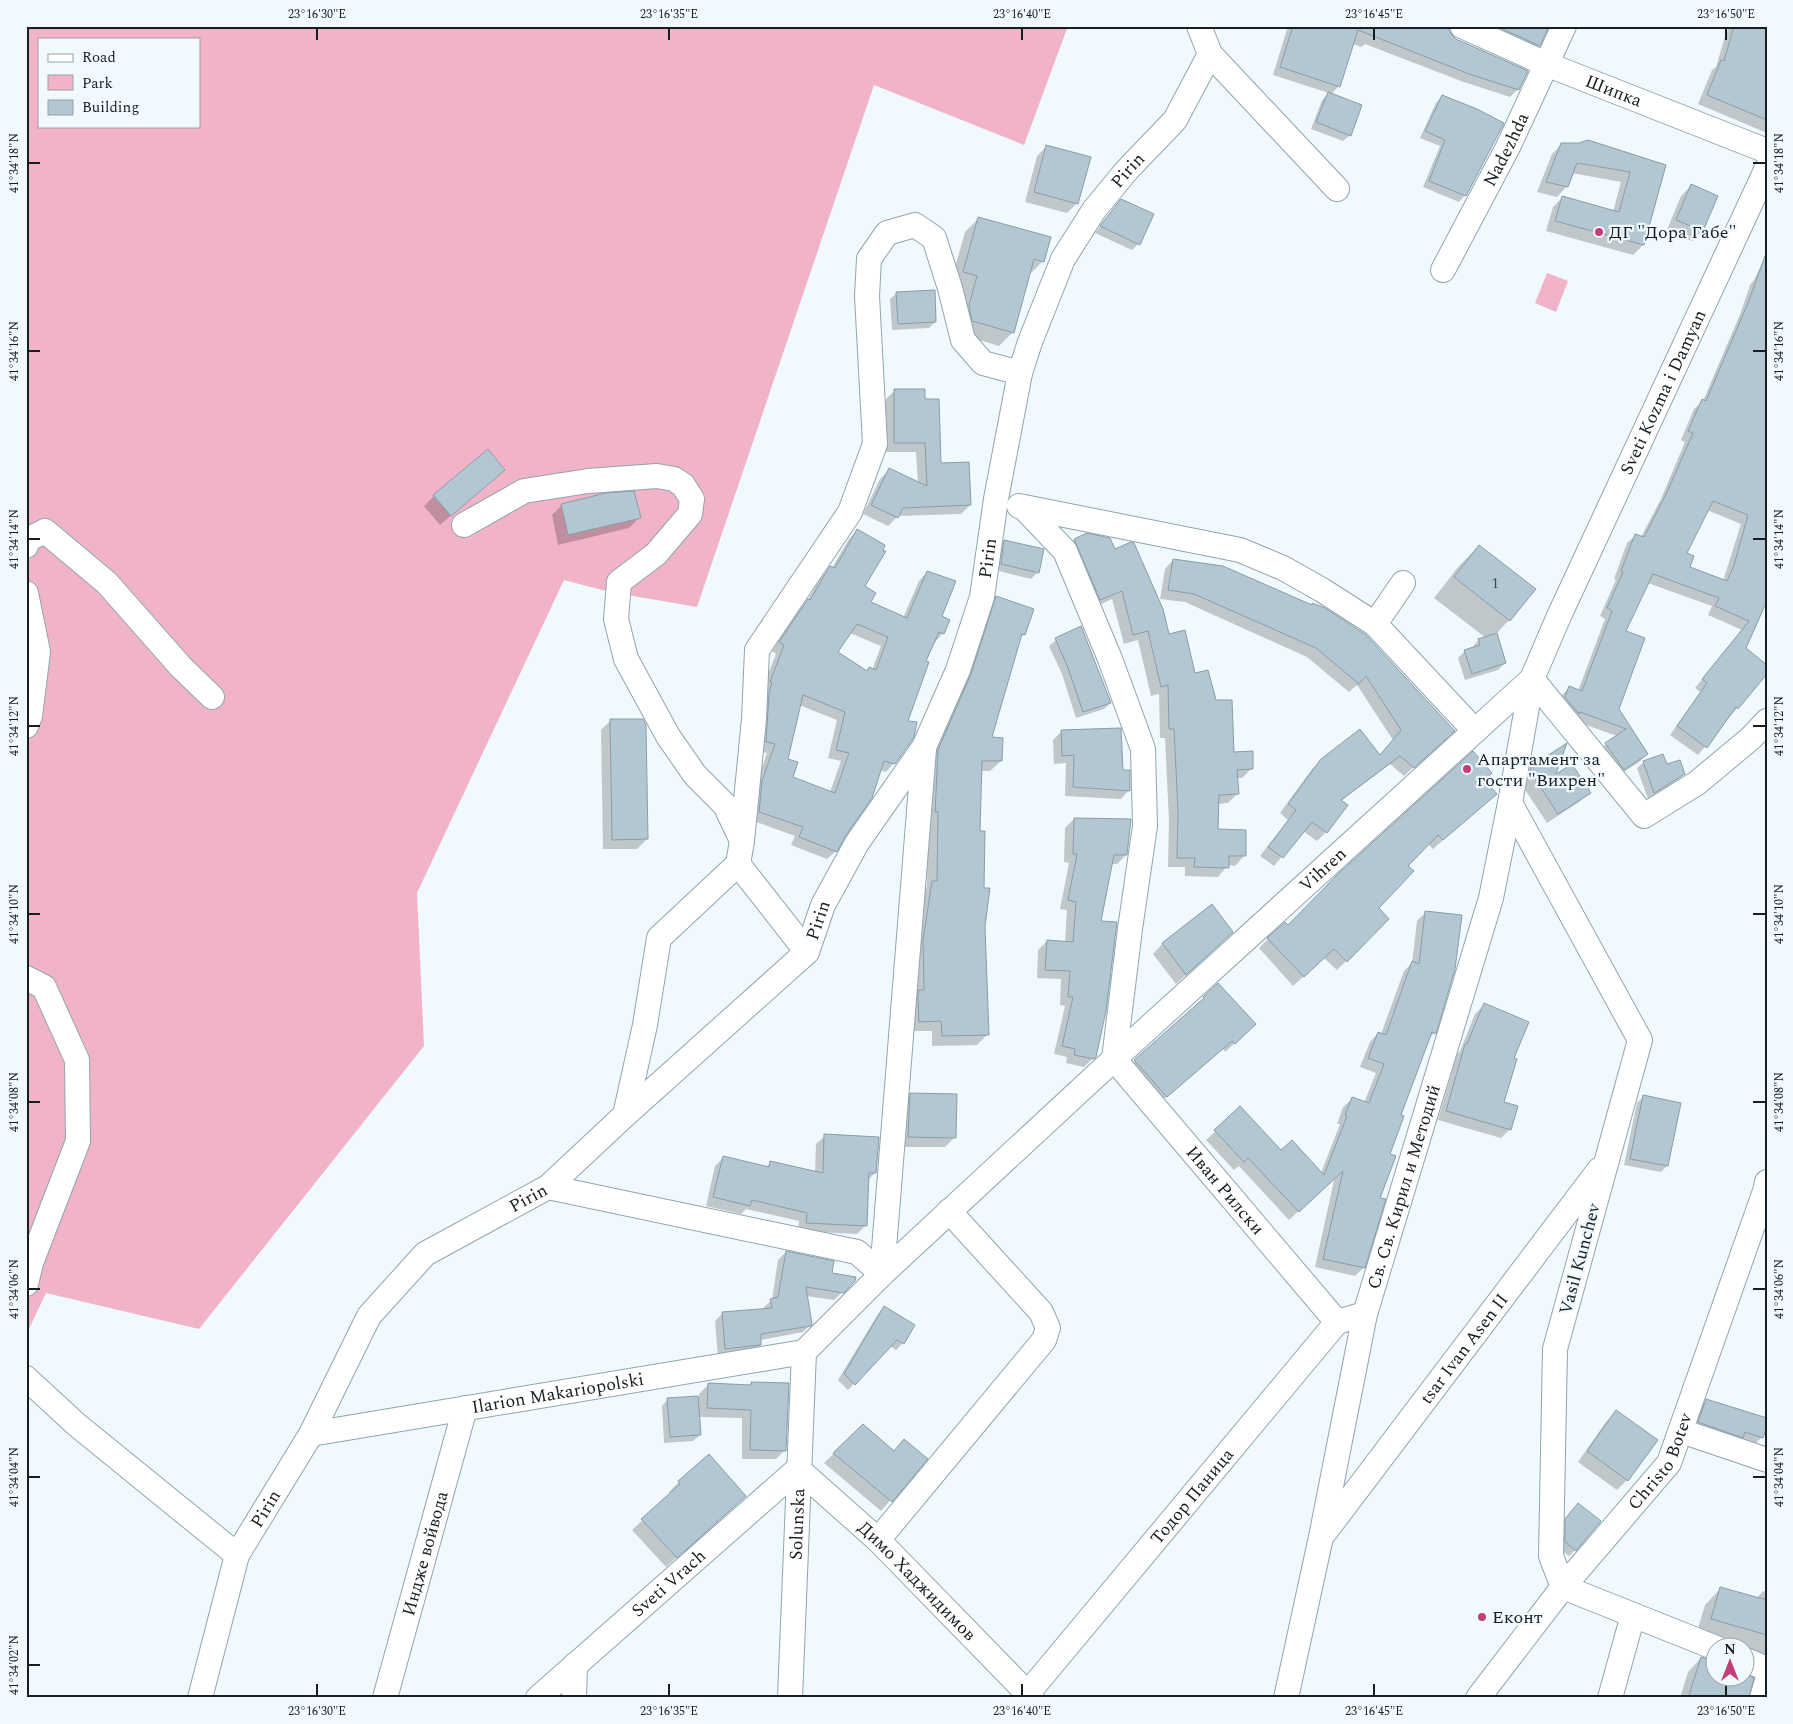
<svg xmlns="http://www.w3.org/2000/svg" width="1793" height="1724" font-family="Spectral,serif">
  <rect width="100%" height="100%" fill="#f0f9fd"/>
  <g fill="#f1b3c7" fill-rule="evenodd">
    <path d="M26 26H1068L1024 145 874 85 697 607 610 592 564 580 417 893 424 1046 199 1329 46 1293 26 1335ZM39 39H199V126H39Z"/>
    <polygon points="1547,273 1568,281 1556,312 1535,303"/>
  </g>
  <g fill="#0003" fill-rule="evenodd">
    <polygon points="1288,26 1447,26 1450,35 1518,89 1510,97 1461,81 1365,44 1361,47 1353,44 1339,86 1330,95 1350,135 1343,141 1311,129 1322,100 1329,93 1273,75"/>
    <polygon points="1471,26 1548,26 1539,45 1531,53"/>
    <polygon points="1730,26 1767,26 1767,133 1698,104 1712,70 1716,67 1726,33"/>
    <polygon points="1442,96 1465,195 1459,202 1423,187 1440,146 1420,138 1436,103"/>
    <polygon points="1562,144 1665,166 1643,245 1633,255 1546,231 1553,207 1563,197 1613,212 1621,182 1572,173 1567,186 1557,197 1537,192 1552,154"/>
    <polygon points="1047,146 1077,203 1067,213 1025,202 1037,156"/>
    <polygon points="1691,186 1716,196 1702,231 1692,241 1667,230 1681,196"/>
    <polygon points="1121,200 1138,244 1132,250 1095,233"/>
    <polygon points="979,218 1043,261 1029,275 1013,332 999,346 959,334 956,320 964,289 950,285 965,232"/>
    <path d="M1767 253V598L1744 649 1737 708 1698 755 1670 735 1700 692 1695 688 1742 630 1708 615 1712 606 1648 583 1625 632 1618 709 1647 754 1639 762 1616 777 1598 752 1606 744 1617 736 1572 720 1557 706 1561 696 1569 688 1578 691 1605 619 1600 616 1616 580 1614 579 1627 543 1636 535 1641 537 1661 499 1685 442 1681 440 1694 409 1703 401 1741 312 1750 285 1754 280ZM1707 510 1741 524 1723 581 1688 567 1686 554Z"/>
    <polygon points="897,293 935,322 929,328 892,330 890,299"/>
    <polygon points="895,390 939,465 970,505 961,514 898,516 888,526 863,514 880,479 889,470 918,483 916,452 885,452 886,399"/>
    <polygon points="504,470 440,525 424,506 434,496"/>
    <polygon points="562,505 639,518 629,528 558,545 552,515"/>
    <path d="M857 531 863 587 869 603 903 618 919 581 927 572 943 633 935 642 933 641 925 662 894 763 886 772 880 770 836 851 827 859 791 845 795 836 751 820 754 790 767 753 758 750 762 690 776 654 772 651 800 609 805 604 822 576 831 567 832 568 849 539ZM850 633 881 646 872 670 869 669 866 672 836 653ZM799 705 837 720 828 758 841 761 830 792 791 778 786 760Z"/>
    <polygon points="1087,535 1114,551 1168,635 1215,702 1233,753 1252,768 1242,778 1237,778 1237,794 1228,803 1218,804 1217,831 1244,856 1235,866 1228,865 1218,877 1185,876 1185,867 1168,867 1169,821 1165,738 1160,738 1159,694 1151,696 1138,640 1124,644 1112,599 1091,609 1065,550 1074,540"/>
    <polygon points="1004,541 1038,572 1031,579 995,570 998,548"/>
    <polygon points="1479,546 1534,589 1509,620 1496,634 1505,663 1498,670 1465,680 1458,658 1465,651 1473,648 1473,646 1479,640 1486,638 1434,598 1459,566"/>
    <polygon points="1173,560 1311,606 1313,604 1444,739 1404,776 1390,764 1341,801 1326,832 1317,841 1303,831 1274,866 1260,856 1288,820 1280,813 1312,769 1322,760 1379,756 1393,740 1357,685 1349,692 1307,657 1185,602 1160,599 1165,569"/>
    <polygon points="996,597 1024,634 1019,639 991,739 1001,761 990,771 981,771 979,832 983,889 987,1035 977,1045 932,1046 932,1031 909,1031 922,892 927,887 928,761 986,607"/>
    <polygon points="1081,628 1110,703 1104,709 1076,718 1062,674 1049,646 1056,640"/>
    <polygon points="611,720 647,839 637,849 603,849 601,730"/>
    <polygon points="1062,731 1122,771 1129,790 1121,799 1065,796 1066,763 1054,764 1053,740"/>
    <polygon points="1644,762 1666,766 1684,774 1677,780 1648,799 1637,768"/>
    <polygon points="1531,768 1554,777 1589,792 1579,802 1547,823 1520,782 1521,778"/>
    <polygon points="1483,781 1485,803 1433,849 1428,844 1407,866 1377,908 1388,919 1337,970 1324,958 1293,986 1259,948 1268,939"/>
    <polygon points="1074,819 1126,855 1117,864 1111,864 1100,923 1095,1056 1084,1067 1066,1063 1067,1057 1054,1054 1065,1006 1060,1005 1061,979 1037,978 1038,950 1047,941 1065,942 1067,910 1060,909 1069,863 1064,862 1065,828"/>
    <polygon points="1212,906 1222,942 1176,984 1153,954 1162,944"/>
    <polygon points="1426,912 1434,1033 1427,1040 1399,1116 1388,1155 1364,1267 1355,1276 1315,1267 1335,1176 1289,1220 1239,1166 1234,1170 1206,1140 1240,1108 1281,1152 1321,1173 1340,1124 1337,1124 1343,1107 1352,1099 1364,1103 1376,1073 1360,1067 1370,1042 1378,1033 1381,1034 1404,971 1412,963 1417,921"/>
    <polygon points="1204,998 1246,1033 1225,1052 1223,1049 1157,1105 1126,1069"/>
    <polygon points="1484,1005 1513,1059 1503,1103 1510,1129 1501,1138 1438,1120 1457,1054 1460,1051 1475,1014"/>
    <polygon points="911,1094 955,1137 945,1147 899,1147 901,1104"/>
    <polygon points="1643,1097 1667,1166 1661,1172 1624,1165 1637,1103"/>
    <polygon points="825,1136 875,1173 868,1180 866,1225 857,1234 798,1231 799,1221 746,1209 741,1214 706,1206 715,1166 724,1157 766,1167 771,1162 815,1173 816,1144"/>
    <polygon points="786,1252 831,1274 854,1281 834,1300 806,1296 811,1324 803,1332 760,1340 760,1345 752,1353 718,1357 715,1321 723,1313 763,1310 763,1308 772,1300 778,1260"/>
    <polygon points="884,1308 914,1325 903,1343 896,1350 890,1346 848,1390 838,1380 878,1314"/>
    <polygon points="751,1384 785,1450 776,1459 742,1459 742,1418 698,1417 700,1435 693,1441 664,1443 662,1406 668,1399 699,1397 699,1394 708,1385 749,1386"/>
    <polygon points="1707,1400 1762,1437 1752,1447 1689,1432 1697,1410"/>
    <polygon points="1616,1412 1656,1441 1627,1480 1617,1490 1578,1462 1606,1422"/>
    <polygon points="863,1425 893,1452 926,1459 881,1511 824,1463"/>
    <polygon points="679,1482 734,1506 666,1567 632,1530 671,1494 669,1492"/>
    <polygon points="1572,1511 1575,1550 1569,1556 1559,1549 1560,1527"/>
    <polygon points="1721,1588 1756,1599 1763,1591 1767,1592 1767,1662 1746,1656 1746,1646 1736,1646 1696,1635 1705,1605"/>
    <polygon points="1701,1658 1716,1676 1748,1698 1680,1698 1688,1672"/>
  </g>
  <g fill="#b3c7d2" stroke="#899da7" fill-rule="evenodd">
    <polygon points="1293,26 1448,26 1451,34 1456,39 1528,71 1519,90 1469,74 1358,30 1340,87 1280,67"/>
    <polygon points="1496,26 1549,26 1540,46"/>
    <polygon points="1734,26 1767,26 1767,120 1707,95 1721,60 1724,61"/>
    <polygon points="1328,92 1362,105 1351,136 1316,122"/>
    <polygon points="1442,95 1477,109 1504,123 1466,196 1429,181 1445,140 1425,131"/>
    <polygon points="1588,140 1666,165 1644,245 1555,221 1562,196 1619,212 1630,172 1577,163 1568,187 1546,182 1561,143 1579,143"/>
    <polygon points="1046,145 1091,157 1078,204 1034,192"/>
    <polygon points="1691,184 1718,196 1703,231 1676,220"/>
    <polygon points="1121,199 1154,214 1140,245 1100,226"/>
    <polygon points="978,217 1051,237 1044,262 1034,259 1014,333 972,321 969,305 977,276 963,272"/>
    <path d="M1765 256H1767V601L1746 648 1767 665V674L1738 709 1736 707 1707 748 1677 726 1707 683 1702 679 1749 621 1715 606 1719 598 1653 574 1626 631 1645 638 1619 709 1648 754 1624 770 1605 743 1626 729 1580 712 1579 714 1565 697 1569 686 1582 691 1612 611 1607 608 1623 572 1621 571 1635 534 1644 537 1668 490 1693 433 1688 431 1702 399 1706 401 1748 303ZM1713 501 1748 515 1734 565 1727 581 1690 567 1694 556 1687 553Z"/>
    <polygon points="935,290 936,322 898,324 896,292"/>
    <polygon points="894,389 925,389 925,399 939,399 941,463 969,462 971,505 903,508 898,518 871,505 889,468 927,486 925,443 894,443"/>
    <polygon points="488,449 505,470 451,516 433,495"/>
    <polygon points="634,491 641,518 568,535 561,504 606,493"/>
    <path d="M857 529 885 545 883 551H886L865 586 876 593 871 602 907 618 927 571 956 581 942 616 950 620 944 634 939 632 926 661 929 662 908 721 917 722 914 737 895 764 884 761 872 798 846 835 837 852 799 837 803 827 759 812 762 781 775 744 766 742 769 694 772 682H770L784 645 779 642 808 599 810 600 830 566 835 568ZM857 624 888 637 876 670 869 667 867 671 838 652ZM803 695 845 712 836 750 849 753 835 793 793 777 798 762 788 759Z"/>
    <polygon points="1087,533 1110,538 1115,549 1131,542 1134,543 1163,609 1169,634 1185,630 1195,673 1208,670 1216,700 1232,700 1234,752 1253,751 1253,769 1237,770 1239,794 1219,795 1218,829 1246,830 1246,856 1229,856 1229,868 1194,867 1195,858 1177,858 1178,811 1174,729 1169,729 1168,685 1161,687 1148,631 1133,635 1122,591 1100,600 1074,539"/>
    <polygon points="1004,540 1044,549 1039,573 1001,564"/>
    <polygon points="1479,545 1536,589 1510,621 1454,577"/>
    <polygon points="1173,559 1223,566 1312,605 1312,603 1325,608 1366,635 1455,731 1414,768 1400,756 1341,800 1348,805 1327,833 1312,822 1283,858 1268,847 1296,810 1288,804 1321,759 1360,729 1380,755 1401,730 1366,676 1359,684 1316,648 1194,594 1168,590"/>
    <polygon points="996,596 1034,609 1025,635 1022,634 992,737 1003,738 1002,761 982,761 980,831 985,831 984,888 990,888 985,926 989,1035 942,1036 941,1021 919,1022 918,999 918,990 924,990 923,940 932,881 937,881 938,812 935,812 938,750 971,674"/>
    <polygon points="1081,626 1111,703 1083,712 1068,668 1055,638"/>
    <polygon points="1497,633 1506,663 1472,674 1464,650 1480,645 1478,639"/>
    <polygon points="610,719 643,719 646,725 648,839 612,840"/>
    <polygon points="1121,728 1123,770 1130,770 1130,791 1073,787 1074,755 1062,756 1061,730"/>
    <polygon points="1567,743 1556,774 1572,764 1591,793 1558,814 1530,771 1530,767"/>
    <polygon points="1473,751 1492,773 1485,780 1497,794 1443,840 1438,835 1408,866 1414,871 1379,908 1389,919 1347,962 1334,949 1304,977 1267,938 1285,922 1288,925 1338,874"/>
    <polygon points="1663,754 1667,764 1680,760 1685,774 1654,793 1643,761"/>
    <polygon points="1074,818 1131,819 1127,855 1114,855 1101,921 1117,922 1106,1011 1096,1057 1094,1059 1074,1055 1075,1049 1062,1046 1073,997 1068,997 1070,971 1045,970 1047,940 1073,942 1076,902 1068,900 1077,854 1073,854"/>
    <polygon points="1212,904 1233,932 1186,975 1162,943"/>
    <polygon points="1425,911 1462,915 1455,969 1436,1034 1432,1032 1401,1115 1404,1116 1390,1154 1396,1156 1380,1198 1386,1199 1365,1268 1323,1259 1343,1171 1299,1212 1248,1158 1244,1162 1214,1130 1240,1106 1281,1150 1292,1140 1324,1175 1347,1116 1345,1115 1352,1097 1369,1103 1384,1064 1368,1058 1378,1032 1386,1035 1412,961 1419,964"/>
    <polygon points="1218,983 1256,1024 1235,1044 1232,1041 1167,1097 1134,1060 1204,998 1203,997"/>
    <polygon points="1484,1003 1529,1022 1514,1058 1517,1059 1504,1102 1518,1106 1511,1130 1446,1111 1465,1044 1467,1044"/>
    <polygon points="910,1093 957,1094 956,1138 908,1137"/>
    <polygon points="1643,1095 1681,1103 1668,1166 1630,1159"/>
    <polygon points="824,1134 879,1137 876,1173 869,1173 867,1226 806,1223 807,1213 752,1200 750,1206 713,1197 723,1156 769,1167 770,1161 823,1173"/>
    <polygon points="786,1251 834,1261 832,1273 856,1277 855,1281 844,1293 806,1287 812,1324 811,1326 761,1334 761,1345 725,1349 722,1312 772,1308 770,1299 778,1297"/>
    <polygon points="884,1306 915,1325 904,1344 897,1340 855,1385 844,1374"/>
    <polygon points="751,1382 789,1383 786,1451 750,1450 751,1410 707,1408 708,1383 751,1385"/>
    <polygon points="698,1396 701,1435 670,1437 667,1398"/>
    <polygon points="1706,1399 1767,1418 1767,1427 1763,1438 1745,1432 1743,1438 1698,1422"/>
    <polygon points="1616,1410 1658,1440 1628,1481 1587,1451"/>
    <polygon points="863,1424 894,1451 904,1439 928,1459 892,1502 833,1453"/>
    <polygon points="709,1454 746,1496 677,1558 641,1519 680,1484 678,1481"/>
    <polygon points="1578,1503 1601,1521 1576,1551 1565,1542 1565,1519"/>
    <polygon points="1720,1587 1767,1600 1767,1635 1711,1619"/>
    <polygon points="1701,1657 1716,1661 1716,1676 1746,1676 1746,1675 1754,1678 1749,1698 1688,1698"/>
  </g>
  <g fill="none" stroke-linecap="round" stroke-linejoin="round">
    <defs>
      <g id="minor">
        <path id="s1" d="M1462 26 1546 64 1767 151"/>
        <polyline points="1210,54 1337,189"/>
        <path id="s2" d="M1443 270 1508 147 1564 26"/>
        <polyline points="1019,506 1240,550 1283,568 1322,590 1375,624 1475,731"/>
        <polyline points="1023,507 1065,551 1110,659 1143,749 1145,826 1130,929 1114,1059"/>
        <polyline points="464,525 524,491 588,481 657,476 674,479 683,485 692,499 690,514 656,554 619,582 616,619 626,659 668,736 695,775 725,805 742,841 738,864"/>
        <polyline points="26,546 27,540 45,531 107,583 181,667 212,697"/>
        <polyline points="26,593 38,652 30,716 26,726"/>
        <polyline points="1375,624 1403,583"/>
        <polyline points="1532,679 1644,816 1697,783 1751,738 1767,721"/>
        <path id="s3" d="M924 749 882 1274 1114 1059 1532 679"/>
        <polyline points="1510,803 1640,1040 1555,1349 1551,1556 1563,1587 1716,1648"/>
        <polyline points="742,841 754,719 757,650 850,512 875,444 867,296 869,259 887,233 915,225 934,238 950,288 963,340 983,363 1020,373"/>
        <polyline points="26,978 44,987 77,1060 78,1141 31,1263 26,1284"/>
        <path id="s4" d="M1114 1059 1337 1322"/>
        <polyline points="625,1115 645,1025 659,938 738,864 807,952"/>
        <polyline points="548,1187 857,1252 882,1274 804,1352"/>
        <polyline points="26,1378 77,1425 237,1555"/>
        <polyline points="1681,1431 1767,1460"/>
        <path id="s5" d="M311 1434 804 1352"/>
        <path id="s6" d="M1325 1532 1599 1170"/>
        <polyline points="878,1540 1044,1340 1048,1328 1041,1312 949,1211"/>
        <polyline points="1746,1660 1767,1669"/>
        <path id="s7" d="M1028 1693 1337 1322 1365 1314"/>
        <path id="s8" d="M200 1698 237 1555 311 1434 369 1316 425 1254 548 1187 625 1115 807 952 823 905 857 843 924 747 958 670 982 597 996 499 1020 373 1030 342 1063 259 1094 210 1127 170 1175 120 1210 54 1199 26"/>
        <path id="s9" d="M385 1698 465 1408"/>
        <path id="s10" d="M538 1698 798 1469 878 1540 1032 1698"/>
        <polyline points="574,1698 575,1665"/>
        <path id="s11" d="M790 1698 804 1352"/>
        <path id="s12" d="M1286 1698 1321 1537 1365 1314 1491 898 1510 803 1532 679 1559 616 1767 168"/>
        <path id="s13" d="M1478 1698 1563 1587 1669 1463 1765 1191 1767 1182"/>
        <polyline points="1610,1698 1633,1615"/>
        <polyline points="1762,1698 1767,1681"/>
      </g>
    </defs>
    <use href="#minor" stroke="#91a5af" stroke-width="26"/>
    <use href="#minor" stroke="#fff" stroke-width="24"/>
  </g>
  <path fill="none" stroke="#171e22" stroke-width="2" d="M317 28V40M669 28V40M1022 28V40M1374 28V40M1726 28V40M28 163H40M1753 163H1766M28 351H40M1753 351H1766M28 539H40M1753 539H1766M28 726H40M1753 726H1766M28 914H40M1753 914H1766M28 1102H40M1753 1102H1766M28 1289H40M1753 1289H1766M28 1477H40M1753 1477H1766M28 1665H40M317 1684V1696M669 1684V1696M1022 1684V1696M1374 1684V1696M1726 1684V1696"/>
  <g fill="#c53d79" stroke="#f0f9fd" stroke-width="2">
    <circle cx="1599" cy="232" r="5"/>
    <circle cx="1467" cy="769" r="5"/>
    <circle cx="1482" cy="1617" r="5"/>
  </g>
  <g text-anchor="middle" dominant-baseline="central" stroke-width="4.5" stroke-linejoin="round" paint-order="stroke">
    <g font-size="15" fill="#3e484e">
      <text x="1495" y="583">1</text>
    </g>
    <g font-size="18" fill="#171e22" stroke="#f0f9fd">
      <text stroke="none"><textPath href="#s1" startOffset="165">Шипка</textPath></text>
      <text stroke="none"><textPath href="#s2" startOffset="136">Nadezhda</textPath></text>
      <text stroke="none"><textPath href="#s8" startOffset="1852">Pirin</textPath></text>
      <text stroke="none"><textPath href="#s12" startOffset="1365">Sveti Kozma i Damyan</textPath></text>
      <text stroke="none"><textPath href="#s8" startOffset="1432">Pirin</textPath></text>
      <text stroke="none"><textPath href="#s3" startOffset="1125">Vihren</textPath></text>
      <text stroke="none"><textPath href="#s8" startOffset="1028">Pirin</textPath></text>
      <text stroke="none"><textPath href="#s12" startOffset="525">Св. Св. Кирил и Методий</textPath></text>
      <text stroke="none"><textPath href="#s4" startOffset="172">Иван Рилски</textPath></text>
      <text stroke="none"><textPath href="#s8" startOffset="622">Pirin</textPath></text>
      <text transform="translate(1580 1259) rotate(-75)">Vasil Kunchev</text>
      <text stroke="none"><textPath href="#s6" startOffset="230">tsar Ivan Asen II</textPath></text>
      <text stroke="none"><textPath href="#s5" startOffset="250">Ilarion Makariopolski</textPath></text>
      <text stroke="none"><textPath href="#s13" startOffset="300">Christo Botev</textPath></text>
      <text stroke="none"><textPath href="#s7" startOffset="256">Тодор Паница</textPath></text>
      <text stroke="none"><textPath href="#s8" startOffset="202">Pirin</textPath></text>
      <text stroke="none"><textPath href="#s11" startOffset="174">Solunska</textPath></text>
      <text stroke="none"><textPath href="#s9" startOffset="150">Индже войвода</textPath></text>
      <text stroke="none"><textPath href="#s10" startOffset="510">Димо Хаджидимов</textPath></text>
      <text stroke="none"><textPath href="#s10" startOffset="174">Sveti Vrach</textPath></text>
    </g>
    <g font-size="18" fill="#171e22" stroke="#f0f9fd" text-anchor="start">
      <text x="1609" y="232">ДГ "Дора Габе"</text>
      <text x="1477" y="759">Апартамент за<tspan x="1477" dy="21">гости "Вихрен"</tspan></text>
      <text x="1492" y="1617">Еконт</text>
    </g>
  </g>
  <rect width="1793" height="1724" fill="none" stroke="#f0f9fd" stroke-width="55"/>
  <rect x="38" y="38" width="162" height="90" fill="#f0f9fd" stroke="#99a1a5"/>
  <rect x="48" y="54" width="25" height="8" fill="#ffffff" stroke="#99a1a5"/>
  <text x="82" y="62" font-size="15" fill="#171e22">Road</text>
  <rect x="48" y="75" width="25" height="15" fill="#f1b3c7" stroke="#99a1a5"/>
  <text x="82" y="88" font-size="15" fill="#171e22">Park</text>
  <rect x="48" y="100" width="25" height="15" fill="#b3c7d2" stroke="#99a1a5"/>
  <text x="82" y="112" font-size="15" fill="#171e22">Building</text>
  <g transform="translate(1730 1662)"><circle r="24" fill="#f0f9fd" stroke="#99a1a5"/>
  <path d="M0-4L9 19L0 12L-9 19Z" fill="#c53d79"/>
  <text y="-8" font-size="14" font-weight="bold" text-anchor="middle" fill="#171e22">N</text>
  </g>
  <rect x="28" y="28" width="1738" height="1668" fill="none" stroke="#171e22" stroke-width="2"/>
  <g font-size="12" text-anchor="middle" fill="#171e22">
    <text x="317" y="18">23°16'30"E</text>
    <text x="669" y="18">23°16'35"E</text>
    <text x="1022" y="18">23°16'40"E</text>
    <text x="1374" y="18">23°16'45"E</text>
    <text x="1726" y="18">23°16'50"E</text>
    <text transform="translate(14 163) rotate(-90)" y="4">41°34'18"N</text>
    <text transform="translate(1779 163) rotate(-90)" y="4">41°34'18"N</text>
    <text transform="translate(14 351) rotate(-90)" y="4">41°34'16"N</text>
    <text transform="translate(1779 351) rotate(-90)" y="4">41°34'16"N</text>
    <text transform="translate(14 539) rotate(-90)" y="4">41°34'14"N</text>
    <text transform="translate(1779 539) rotate(-90)" y="4">41°34'14"N</text>
    <text transform="translate(14 726) rotate(-90)" y="4">41°34'12"N</text>
    <text transform="translate(1779 726) rotate(-90)" y="4">41°34'12"N</text>
    <text transform="translate(14 914) rotate(-90)" y="4">41°34'10"N</text>
    <text transform="translate(1779 914) rotate(-90)" y="4">41°34'10"N</text>
    <text transform="translate(14 1102) rotate(-90)" y="4">41°34'08"N</text>
    <text transform="translate(1779 1102) rotate(-90)" y="4">41°34'08"N</text>
    <text transform="translate(14 1289) rotate(-90)" y="4">41°34'06"N</text>
    <text transform="translate(1779 1289) rotate(-90)" y="4">41°34'06"N</text>
    <text transform="translate(14 1477) rotate(-90)" y="4">41°34'04"N</text>
    <text transform="translate(1779 1477) rotate(-90)" y="4">41°34'04"N</text>
    <text transform="translate(14 1665) rotate(-90)" y="4">41°34'02"N</text>
    <text x="317" y="1715">23°16'30"E</text>
    <text x="669" y="1715">23°16'35"E</text>
    <text x="1022" y="1715">23°16'40"E</text>
    <text x="1374" y="1715">23°16'45"E</text>
    <text x="1726" y="1715">23°16'50"E</text>
  </g>
</svg>
